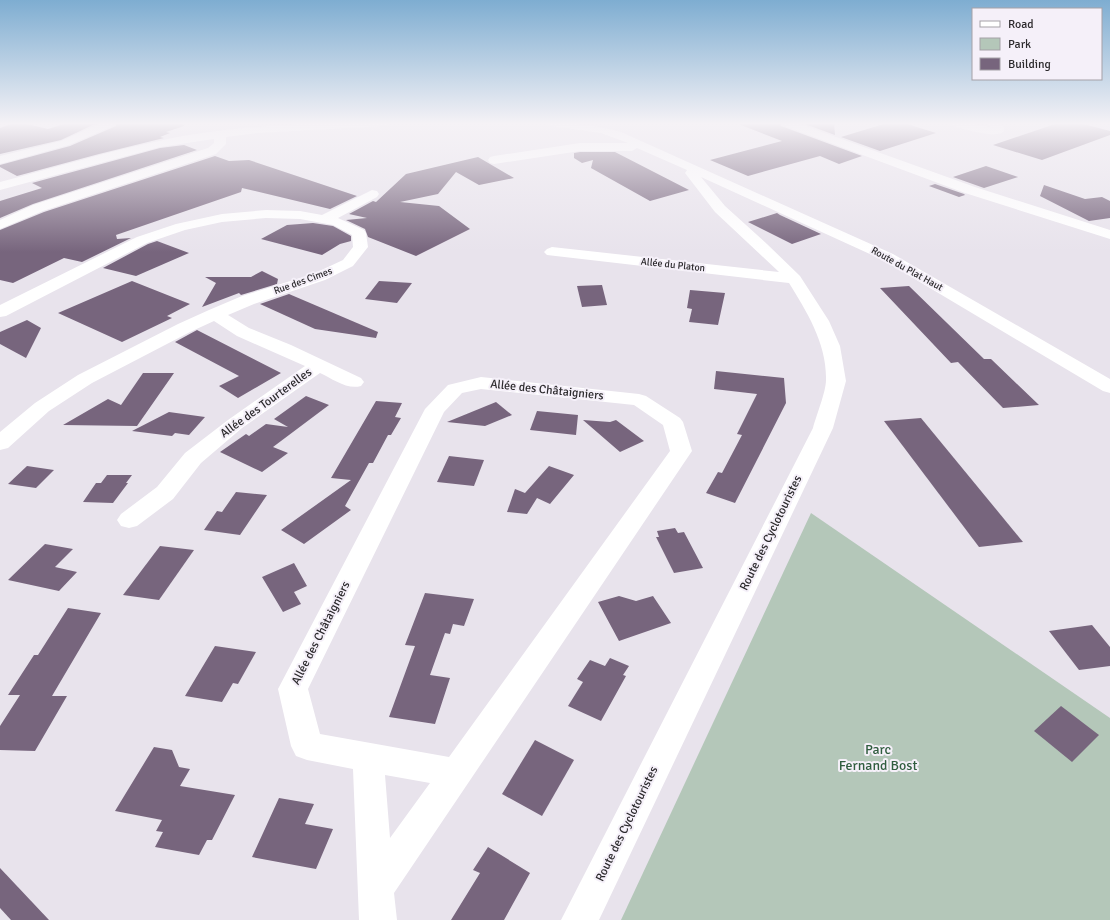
<svg xmlns="http://www.w3.org/2000/svg" width="1110" height="920" font-family="Signika,sans-serif">
  <rect width="100%" height="100%" fill="#e8e3ec"/>
  <polygon fill="#b4c7b9" points="811,513 1110,718 1110,920 621,920"/>
  <g fill="#77657d">
    <polygon points="14,123 23,123 48,129 67,123 97,123 61,140 0,154 0,128"/>
    <polygon points="117,123 183,123 184,126 166,132 170,133 160,137 164,138 99,154 17,176 0,167 0,165 70,146 116,126"/>
    <polygon points="741,123 780,123 781,126 862,156 839,164 820,156 748,176 710,160 782,141 741,125"/>
    <polygon points="802,123 834,123 835,135"/>
    <polygon points="887,123 904,123 936,133 880,151 841,137"/>
    <polygon points="1058,123 1080,123 1110,131 1110,135 1042,160 993,145"/>
    <polygon points="184,145 197,150 33,204 0,218 0,201 42,188 32,183 160,148"/>
    <polygon points="580,152 615,152 689,190 650,201 591,168 593,160 582,163 574,158 574,153"/>
    <polygon points="215,156 229,161 249,160 357,196 330,209 242,188 241,192 116,235 117,239 131,238 82,262 64,258 13,283 0,280 0,230 44,212"/>
    <polygon points="478,157 514,178 479,185 456,172 438,194 400,202 439,206 470,229 416,256 368,237 365,229 346,220 367,218 349,214 373,201 376,202 406,174"/>
    <polygon points="986,166 1018,177 984,188 953,177"/>
    <polygon points="935,184 964,194 965,195 959,197 929,186"/>
    <polygon points="1044,185 1085,199 1102,197 1110,201 1110,218 1089,221 1040,196"/>
    <polygon points="777,213 780,215 821,234 792,244 748,222"/>
    <polygon points="313,223 333,226 351,236 351,241 340,244 322,255 261,239 287,225"/>
    <polygon points="157,241 189,253 136,276 103,268 148,244"/>
    <polygon points="262,271 278,279 277,284 241,295 239,293 202,307 216,283 205,277 251,277"/>
    <polygon points="132,281 190,304 167,316 172,318 122,342 58,313"/>
    <polygon points="379,281 412,283 397,303 365,299"/>
    <polygon points="602,285 607,305 582,307 577,286"/>
    <polygon points="909,286 984,359 991,359 1039,405 1003,408 958,362 951,363 880,288"/>
    <polygon points="690,290 725,293 718,325 689,322 692,309 687,308"/>
    <polygon points="289,294 378,332 376,338 315,329 260,304"/>
    <polygon points="27,320 41,328 26,358 0,344 0,332"/>
    <polygon points="197,330 281,373 238,398 219,386 239,376 175,342"/>
    <polygon points="716,371 784,378 786,403 735,503 706,493 718,472 722,473 742,435 737,434 757,394 714,389"/>
    <polygon points="143,373 174,373 137,426 63,425 108,399 121,405"/>
    <polygon points="306,396 329,405 273,447 288,453 262,472 220,452 246,434 249,436 266,424 288,427 274,419"/>
    <polygon points="376,401 402,403 395,417 401,418 391,435 388,435 373,463 369,463 345,506 351,510 304,544 281,530 351,480 331,478"/>
    <polygon points="496,402 512,415 485,426 447,422"/>
    <polygon points="537,411 578,415 576,435 530,430"/>
    <polygon points="169,412 205,417 189,435 175,433 172,436 132,431"/>
    <polygon points="921,418 1023,542 979,547 884,421"/>
    <polygon points="583,420 610,422 616,420 644,441 620,452"/>
    <polygon points="449,456 484,460 474,486 437,482"/>
    <polygon points="27,466 54,470 36,488 8,484"/>
    <polygon points="549,466 574,475 550,504 537,498 527,514 507,512 515,489 525,493"/>
    <polygon points="107,475 132,475 126,483 128,483 113,503 83,502 96,483 101,483"/>
    <polygon points="236,492 267,495 240,535 204,530 217,511 222,512"/>
    <polygon points="675,528 678,533 684,532 703,568 674,573 656,537 659,537 657,531"/>
    <polygon points="45,544 73,549 55,567 77,572 59,591 8,580"/>
    <polygon points="160,546 194,550 159,600 123,595"/>
    <polygon points="294,563 307,586 294,592 301,604 283,612 262,577"/>
    <polygon points="425,593 474,599 464,626 453,624 450,634 445,633 430,675 450,678 435,724 389,717 415,646 405,645"/>
    <polygon points="619,596 636,601 653,596 671,623 619,641 598,602"/>
    <polygon points="68,608 101,613 52,696 67,696 35,751 0,750 0,726 20,695 8,695 34,655 38,655"/>
    <polygon points="1092,625 1110,647 1110,666 1079,670 1049,631"/>
    <polygon points="215,646 256,652 238,684 233,683 222,702 185,696"/>
    <polygon points="610,658 629,666 623,675 626,676 601,721 568,706 583,682 577,679 590,660 605,666"/>
    <polygon points="1061,706 1099,735 1072,762 1034,731"/>
    <polygon points="535,740 574,760 542,816 502,794"/>
    <polygon points="154,747 172,750 179,767 190,769 180,786 235,795 212,840 207,840 199,855 155,847 163,832 156,831 162,820 115,811"/>
    <polygon points="279,798 314,804 305,824 333,829 316,869 252,857"/>
    <polygon points="488,847 530,873 504,920 451,920 480,873 473,870"/>
    <polygon points="0,868 49,920 11,920 0,908"/>
  </g>
  <g fill="none" stroke-linecap="round" stroke-linejoin="round">
    <g fill="#fff" fill-rule="evenodd">
      <polygon points="101,123 116,123 115,125 69,145 0,164 0,156 61,141"/>
      <path d="M319 123H389L384 126 257 133 226 137V144L216 154 43 211 0 229V220L33 205 208 148 214 143V139L160 147 0 190V182C53 168 106 152 159 141 212 129 265 126 319 123Z"/>
      <path d="M546 123C572 123 596 125 621 132L893 254 1110 379V393L1103 391 883 260 701 177 725 206 767 244 800 276 829 321 840 346 846 381 833 428 599 920H561L813 428C816 416 826 392 826 380 827 344 807 312 789 283L547 255 544 252 547 249 552 247 779 272 715 212 685 173 687 170 637 148 632 151H580L494 164 490 163 488 160 490 157 494 156 580 143H628L601 133 551 126Z"/>
      <polygon points="781,123 797,123 975,187 1110,230 1110,239 965,193 782,125"/>
      <path d="M949 123H969L990 127 986 123H999L1004 127V131C997 140 961 128 950 125Z"/>
      <path d="M372 190 377 191 379 194 377 197 338 218 364 230 366 233 368 247 353 266 325 280 254 304 228 315 249 328 291 345 361 378 364 382 361 386C347 390 333 379 320 373L242 428 201 463 173 499 137 526 129 528 121 526 117 520 121 514 157 487 185 453 228 420 305 366 237 336 214 321 190 332 92 383 49 411 8 448 0 450V432L35 403 78 375 178 324 209 310 242 296 313 274 343 260 353 247 352 235 333 225 300 219 266 218 222 222 185 230 147 243 6 316 0 317V305L137 237 176 224 222 214 266 210 300 211 322 215Z"/>
      <path d="M481 377 639 394 646 396 680 418 683 422 692 451 394 893 397 920H359L353 769 307 760 296 756 291 746 278 689 425 409 448 385ZM481 389 634 405 663 425 670 451 449 757 320 734 308 689 444 412 462 393ZM385 775 430 783 390 838Z"/>
    </g>
  </g>
  <linearGradient id="sky" x2="0" y2="1"><stop stop-color="#7eadd1"/><stop offset="0.49" stop-color="#f5f2f6"/><stop offset="1" stop-color="#f5f2f6" stop-opacity="0"/></linearGradient>
  <rect width="1110" height="252" fill="url(#sky)"/>
  <g text-anchor="middle" dominant-baseline="central" stroke-width="4" stroke-linejoin="round" paint-order="stroke">
    <g font-size="10" fill="#2c2a2d" stroke="#f5f0f9">
      <text transform="translate(673 265) rotate(6)">Allée du Platon</text>
      <text transform="translate(907 269) rotate(29)">Route du Plat Haut</text>
      <text transform="translate(303 281) rotate(-20)">Rue des Cimes</text>
    </g>
    <g font-size="12" fill="#2c2a2d" stroke="#f5f0f9">
      <text transform="translate(547 390) rotate(6)">Allée des Châtaigniers</text>
      <text transform="translate(266 403) rotate(-36)">Allée des Tourterelles</text>
      <text transform="translate(771 533) rotate(-64)">Route des Cyclotouristes</text>
      <text transform="translate(321 633) rotate(-63)">Allée des Châtaigniers</text>
      <text transform="translate(627 824) rotate(-64)">Route des Cyclotouristes</text>
    </g>
    <g font-size="14" fill="#305d3f" stroke="#f5f0f9">
      <text x="878" y="749">Parc<tspan x="878" dy="16">Fernand Bost</tspan></text>
    </g>
  </g>
  <rect x="972" y="8" width="130" height="72" fill="#f5f0f9" stroke="#a5a1a7"/>
  <rect x="980" y="21" width="20" height="6" fill="#ffffff" stroke="#a5a1a7"/>
  <text x="1008" y="28" font-size="12" fill="#2c2a2d">Road</text>
  <rect x="980" y="38" width="20" height="12" fill="#b4c7b9" stroke="#a5a1a7"/>
  <text x="1008" y="48" font-size="12" fill="#2c2a2d">Park</text>
  <rect x="980" y="58" width="20" height="12" fill="#77657d" stroke="#a5a1a7"/>
  <text x="1008" y="68" font-size="12" fill="#2c2a2d">Building</text>
</svg>
